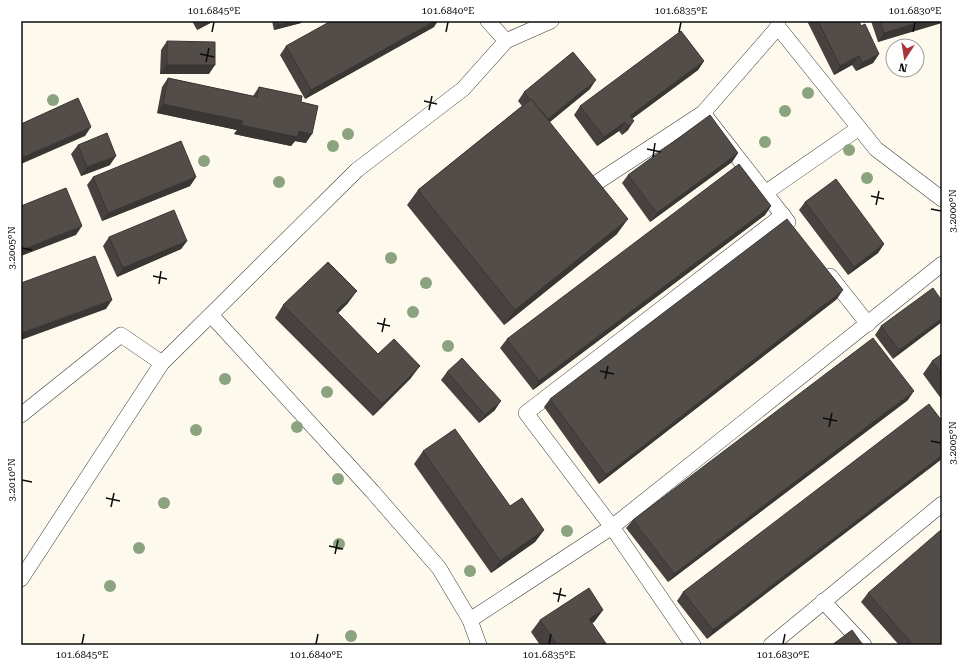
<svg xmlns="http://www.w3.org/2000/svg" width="963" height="666" font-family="'Roboto Serif',serif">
  <rect width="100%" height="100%" fill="#fdfaed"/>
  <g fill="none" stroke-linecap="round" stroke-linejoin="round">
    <defs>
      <g id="service">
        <polyline points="488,21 506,41"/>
        <polyline points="778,21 778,27 876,149 942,199"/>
        <polyline points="778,27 703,113 788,222"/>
        <polyline points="596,183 703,113"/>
        <polyline points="765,193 859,128"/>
        <polyline points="830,276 868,324"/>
        <polyline points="211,315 372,491 439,568 470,620 479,645"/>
        <polyline points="21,415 121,335 162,363"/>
        <polyline points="21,579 162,363 357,170 463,89 506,41 551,21"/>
        <polyline points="823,601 864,645"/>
        <polyline points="470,620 612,527 942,264"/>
        <polyline points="693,645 612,527 526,413 783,215"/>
        <polyline points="771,645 942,504"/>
      </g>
    </defs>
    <use href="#service" stroke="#3f3f3f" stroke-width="16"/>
    <use href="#service" stroke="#fff" stroke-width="15"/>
  </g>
  <g fill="#8ca37f">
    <circle cx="808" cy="93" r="6"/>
    <circle cx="53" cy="100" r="6"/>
    <circle cx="785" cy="111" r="6"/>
    <circle cx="348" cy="134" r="6"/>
    <circle cx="765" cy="142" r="6"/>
    <circle cx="333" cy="146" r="6"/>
    <circle cx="849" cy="150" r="6"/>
    <circle cx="204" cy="161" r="6"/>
    <circle cx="867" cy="178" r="6"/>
    <circle cx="279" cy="182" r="6"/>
    <circle cx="391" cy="258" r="6"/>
    <circle cx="426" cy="283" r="6"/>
    <circle cx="413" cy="312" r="6"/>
    <circle cx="448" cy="346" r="6"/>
    <circle cx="225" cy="379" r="6"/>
    <circle cx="327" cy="392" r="6"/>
    <circle cx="297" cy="427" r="6"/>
    <circle cx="196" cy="430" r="6"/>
    <circle cx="338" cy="479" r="6"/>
    <circle cx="164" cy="503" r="6"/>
    <circle cx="567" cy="531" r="6"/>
    <circle cx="339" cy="544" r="6"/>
    <circle cx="139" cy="548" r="6"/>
    <circle cx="470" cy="571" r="6"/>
    <circle cx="110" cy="586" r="6"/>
    <circle cx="351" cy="636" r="6"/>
  </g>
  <g fill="#474240">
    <polygon points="192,21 214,21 197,30"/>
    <polygon points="272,21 303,21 301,23 274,30"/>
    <polygon points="807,21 859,21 861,26 879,54 873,63 856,71 852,65 834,75"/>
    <polygon points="871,21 942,21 878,42"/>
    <polygon points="434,27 305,99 280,55 286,46"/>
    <polygon points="167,41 209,74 160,74 161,50"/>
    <polygon points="704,61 698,70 632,119 628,130 622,135 619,131 597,146 574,115 580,106"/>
    <polygon points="168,78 253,96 259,87 301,102 306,143 295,141 291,146 234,134 237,130 157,113 162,87"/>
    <polygon points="590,89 550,122 617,234 504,325 407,205 418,190 522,106 518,101 524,92"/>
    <polygon points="78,145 110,165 81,176 71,154"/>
    <polygon points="738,153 732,162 650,222 622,183 628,175"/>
    <polygon points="93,177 196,177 190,186 102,221 87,185"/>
    <polygon points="805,202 884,244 878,253 848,275 799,210"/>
    <polygon points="771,206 765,215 533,390 500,348 507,339"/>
    <polygon points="109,237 187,241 181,249 117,277 103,246"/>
    <polygon points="837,299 599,484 544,407 550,399"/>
    <polygon points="942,301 893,359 875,335 881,326"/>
    <polygon points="348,303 338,313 378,354 411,378 373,416 275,318 283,305"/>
    <polygon points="942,354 942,400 923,374 932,361"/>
    <polygon points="447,372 495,410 479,423 441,380"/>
    <polygon points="908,400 668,582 626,528 633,520"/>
    <polygon points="942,421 707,639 677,601 683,592"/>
    <polygon points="423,451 510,506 544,530 535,542 491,573 414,464"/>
    <polygon points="868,593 942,645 899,645 861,602"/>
    <polygon points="603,610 594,622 592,623 607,645 540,645 531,632 540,620"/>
  </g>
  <g fill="#3a3634">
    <polygon points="204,21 214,21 197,30"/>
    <polygon points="295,21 303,21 301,23 274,30 278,25"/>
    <polygon points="435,21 438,21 434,27 305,99 311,90"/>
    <polygon points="924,21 942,21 942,23 878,42 884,33"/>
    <polygon points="879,54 873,63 856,71 862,63"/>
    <polygon points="859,56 852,65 834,75 840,66"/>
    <polygon points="704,61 698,70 626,123 630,116"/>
    <polygon points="167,65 215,65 209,74 160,74"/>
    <polygon points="596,80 590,89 541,129 547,120"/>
    <polygon points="163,104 243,121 237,130 157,113"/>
    <polygon points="634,121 628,130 622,135 628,126"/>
    <polygon points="625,122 619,131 597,146 604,137"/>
    <polygon points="241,125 299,131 312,134 306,143 295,141 291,146 234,134"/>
    <polygon points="91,127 85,136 21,164 21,158"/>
    <polygon points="738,153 732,162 650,222 657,213"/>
    <polygon points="116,156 110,165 81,176 87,167"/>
    <polygon points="196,177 190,186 102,221 108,213"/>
    <polygon points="771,206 765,215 533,390 539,381"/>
    <polygon points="628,219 617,234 504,325 515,310"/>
    <polygon points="82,226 76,235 21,256 21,250"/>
    <polygon points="187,241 181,249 117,277 123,268"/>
    <polygon points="884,244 878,253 848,275 854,267"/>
    <polygon points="843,290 837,299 599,484 606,475"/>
    <polygon points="357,291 348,303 327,324 336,311"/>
    <polygon points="112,300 106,309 21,340 21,333"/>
    <polygon points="942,318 942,322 893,359 899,350"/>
    <polygon points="420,366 411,378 373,416 382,404"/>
    <polygon points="914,391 908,400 668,582 674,574"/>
    <polygon points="501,401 495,410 479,423 485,415"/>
    <polygon points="942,455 942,459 707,639 713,630"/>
    <polygon points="544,530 535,542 491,573 500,561"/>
    <polygon points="603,610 594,622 580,631 589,619"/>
  </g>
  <g fill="#534d4a" stroke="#3a3634">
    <polygon points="277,21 295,21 278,25"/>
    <polygon points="331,21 435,21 311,90 286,46"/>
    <polygon points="818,21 859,21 861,26 865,24 879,54 862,63 859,56 840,66"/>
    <polygon points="880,21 924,21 884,33"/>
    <polygon points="681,31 704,61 630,116 634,121 628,126 625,122 604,137 580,106"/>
    <polygon points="167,41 215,42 215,65 167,65"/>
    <polygon points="573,52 596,80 548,119 531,99 530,100 524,92"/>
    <polygon points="168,78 257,97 259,87 302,96 301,102 318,106 312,134 299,131 297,137 241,125 243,121 163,104"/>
    <polygon points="78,98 91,127 21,158 21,124"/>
    <polygon points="531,99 628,219 515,310 418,190"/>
    <polygon points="710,115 738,153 657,213 628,175"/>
    <polygon points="107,133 116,156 87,167 78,145"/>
    <polygon points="181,141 196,177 108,213 93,177"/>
    <polygon points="739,164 771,206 539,381 507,339"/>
    <polygon points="836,179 884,244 854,267 805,202"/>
    <polygon points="66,188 82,226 21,250 21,206"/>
    <polygon points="174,210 187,241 123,268 109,237"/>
    <polygon points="787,219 843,290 606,475 550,399"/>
    <polygon points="95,256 112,300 21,333 21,283"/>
    <polygon points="328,262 357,291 336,311 378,354 394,339 420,366 382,404 283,305"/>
    <polygon points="933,288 942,301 942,318 899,350 881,326"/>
    <polygon points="873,338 914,391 674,574 633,520"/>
    <polygon points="942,354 942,375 932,361"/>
    <polygon points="462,358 501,401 485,415 447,372"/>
    <polygon points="929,404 942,421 942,455 713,630 683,592"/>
    <polygon points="455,429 510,506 522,498 544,530 500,561 423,451"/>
    <polygon points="942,529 942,645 913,645 868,593"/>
    <polygon points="589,588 603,610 589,619 607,645 557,645 540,620"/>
    <polygon points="852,630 863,645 832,645"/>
  </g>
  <path fill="none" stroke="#0c0c0c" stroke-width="1.5" d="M212 32 214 22M446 32 448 22M679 32 681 22M913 32 915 22M200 54 214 57M206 62 209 48M424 101 437 104M429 110 432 96M647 149 661 152M653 157 655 143M871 196 884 199M876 205 879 191M931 209 941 211M22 248 32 250M153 276 167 279M159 284 161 271M377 323 390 326M382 332 385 318M600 371 614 374M605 379 608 366M823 418 837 421M829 427 832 413M931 441 941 443M22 480 32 482M106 498 120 501M111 507 114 493M329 546 343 549M335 554 338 540M553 593 566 596M558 602 561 588M82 644 84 634M316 644 318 634M549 644 551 634M783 644 785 634"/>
  <rect width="963" height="666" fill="none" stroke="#ffffff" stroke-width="44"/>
  <g transform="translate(905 58) rotate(192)"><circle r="19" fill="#ffffff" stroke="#9e9e9e"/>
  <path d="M0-3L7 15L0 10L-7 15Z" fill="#aa353b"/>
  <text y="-6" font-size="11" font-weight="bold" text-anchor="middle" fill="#0c0c0c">N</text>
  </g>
  <rect x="22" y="22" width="919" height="622" fill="none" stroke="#0c0c0c" stroke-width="1.5"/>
  <g font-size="10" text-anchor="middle" fill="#0c0c0c">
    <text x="214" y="14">101.6845°E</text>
    <text x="448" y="14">101.6840°E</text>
    <text x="681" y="14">101.6835°E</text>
    <text x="915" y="14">101.6830°E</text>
    <text transform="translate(952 211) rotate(-90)" y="4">3.2000°N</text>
    <text transform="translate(11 248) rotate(-90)" y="4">3.2005°N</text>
    <text transform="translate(952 443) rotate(-90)" y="4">3.2005°N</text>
    <text transform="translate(11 480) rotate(-90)" y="4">3.2010°N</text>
    <text x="82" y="658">101.6845°E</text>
    <text x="316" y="658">101.6840°E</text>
    <text x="549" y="658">101.6835°E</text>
    <text x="783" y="658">101.6830°E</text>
  </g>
</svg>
